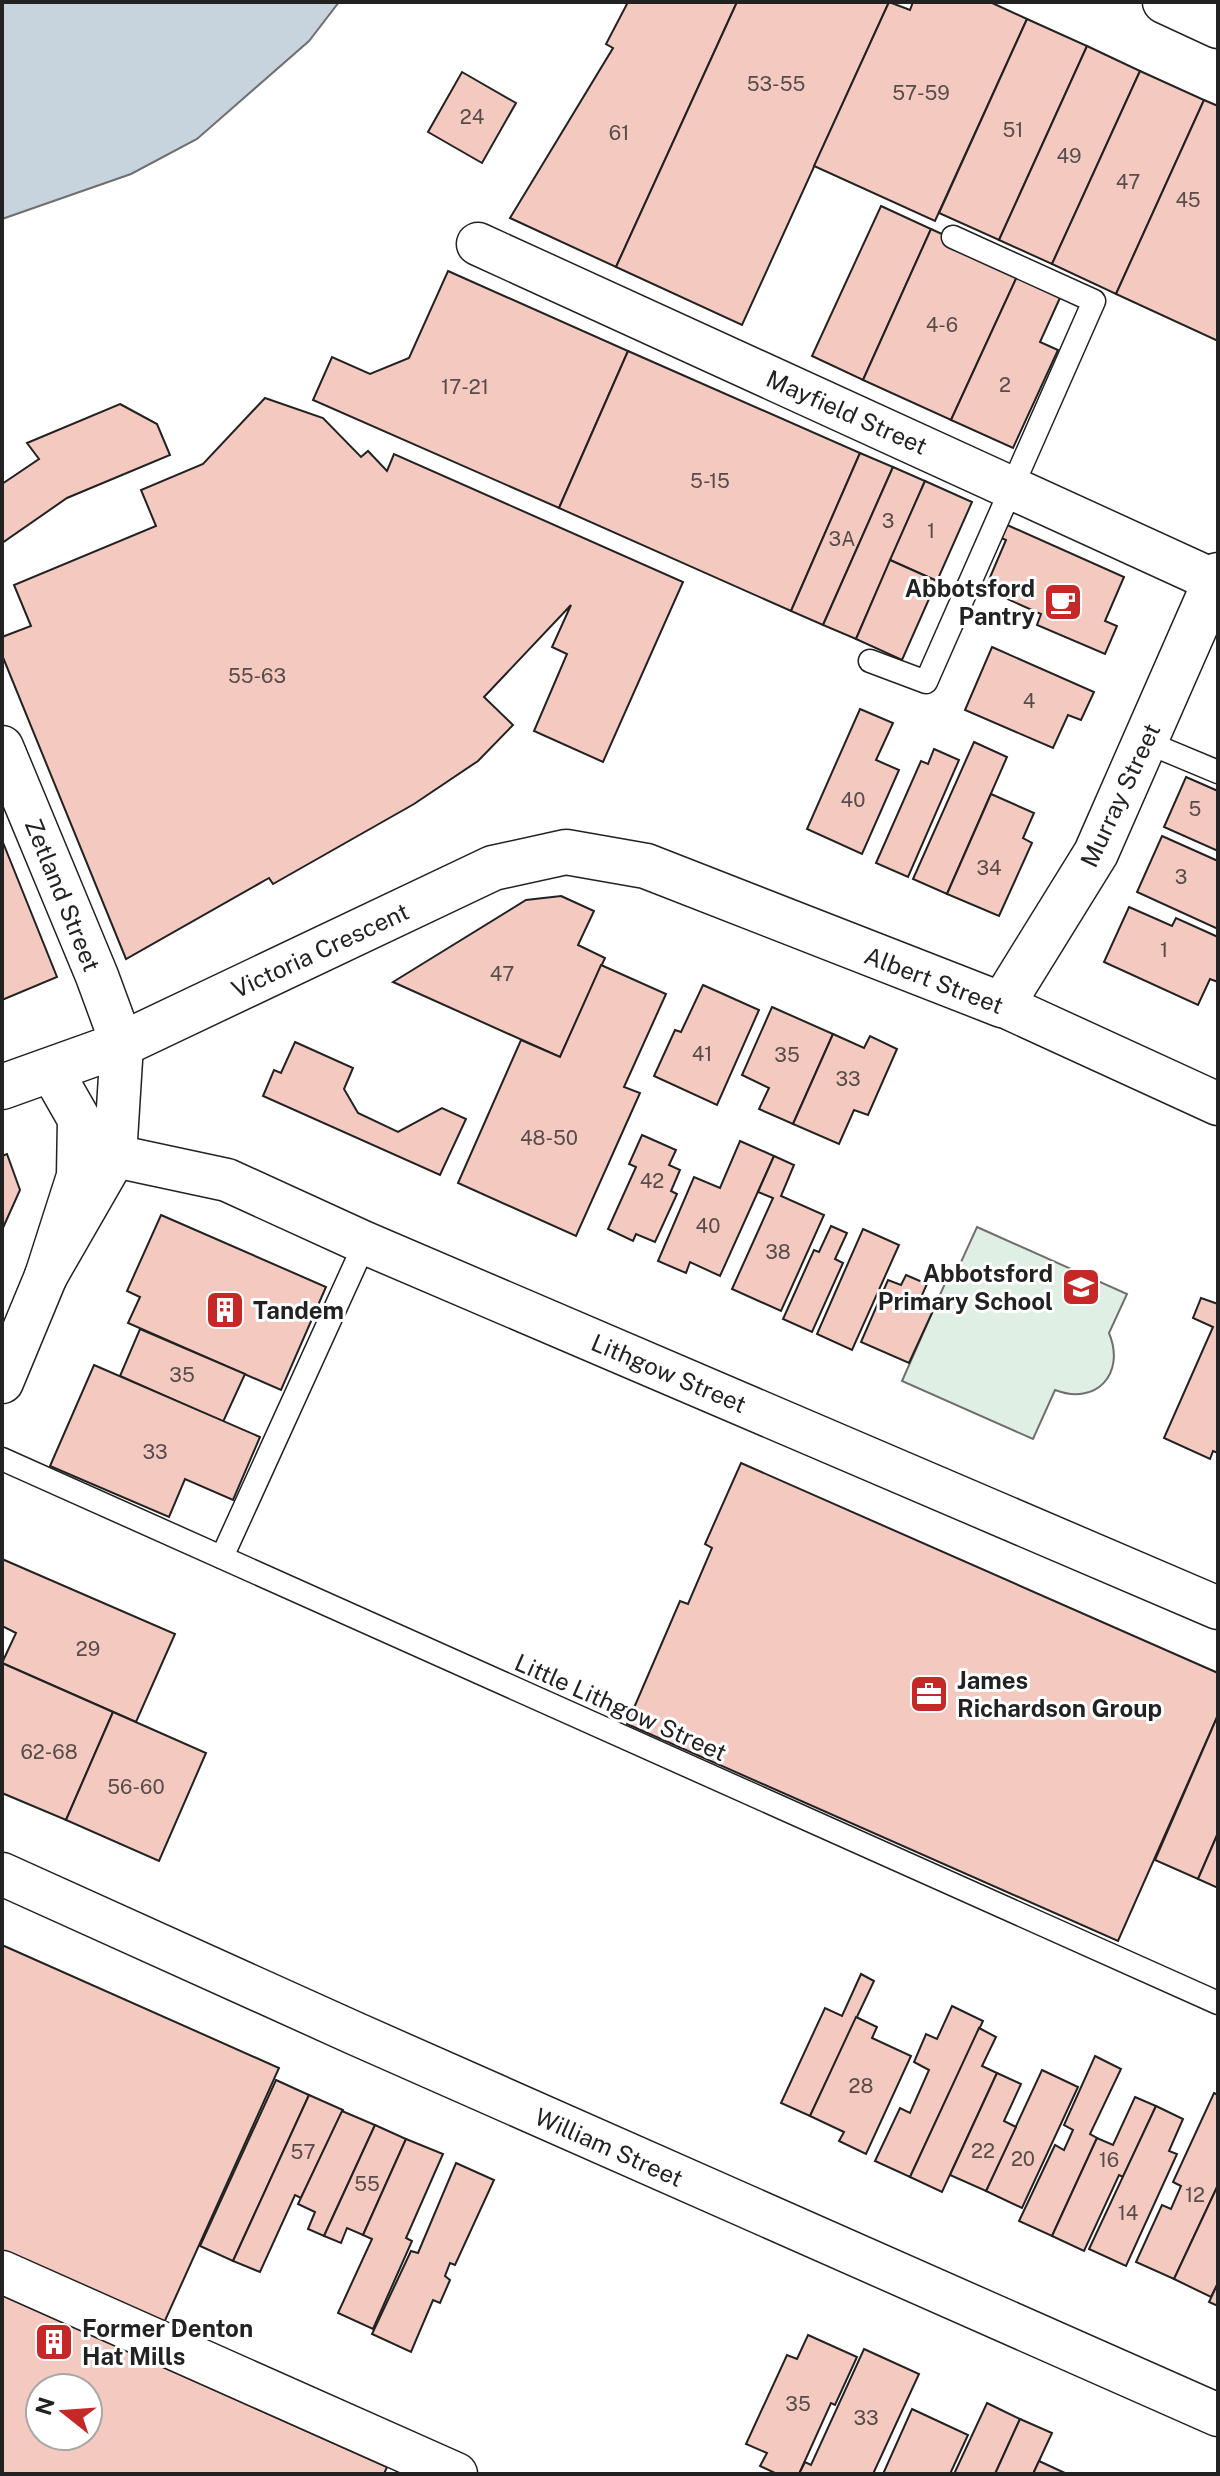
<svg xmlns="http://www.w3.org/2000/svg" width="1220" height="2476" font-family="'Public Sans',sans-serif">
  <rect width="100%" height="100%" fill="#fff"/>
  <path fill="#e0efe3" stroke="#6f6f6f" stroke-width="2" d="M977 1227 1127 1294 1109 1333C1126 1374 1096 1406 1055 1390L1033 1439 902 1381 950 1272 956 1273Z"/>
  <polygon fill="#c7d3dd" stroke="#6f6f6f" stroke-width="2" points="2,2 339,2 309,41 197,139 131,174 2,219"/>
  <g fill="#f3c9c0" stroke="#222" stroke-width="2" fill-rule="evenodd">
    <polygon points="628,2 737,2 616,267 510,218 613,48 606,44"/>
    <polygon points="737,2 889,2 742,325 616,267"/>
    <polygon points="889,2 910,10 913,2 990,2 1027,19 935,221 814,166"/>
    <polygon points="1027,19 1087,46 999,240 939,213"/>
    <polygon points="1087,46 1140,71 1052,264 999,240"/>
    <polygon points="1140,71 1204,100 1116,294 1052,264"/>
    <polygon points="462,72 516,103 482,163 428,132"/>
    <polygon points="1204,100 1218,106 1218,341 1116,294"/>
    <polygon points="881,206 931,229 863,380 812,356"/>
    <polygon points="931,229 1020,270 951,420 863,380"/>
    <polygon points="1020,270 1064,289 1040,342 1058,350 1013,448 951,420"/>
    <polygon points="448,271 628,351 559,508 313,400 332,357 370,374 409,358"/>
    <polygon points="628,351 860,453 791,611 559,508"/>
    <polygon points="265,398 323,418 361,457 368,451 387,471 394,454 683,582 603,762 534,731 567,654 552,647 571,605 484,697 513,725 478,761 414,804 273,884 269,878 126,959 2,655 2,637 31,626 14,585 156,526 141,490 203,464"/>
    <polygon points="120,404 157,424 170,455 67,498 2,543 2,484 39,459 27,443"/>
    <polygon points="860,453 893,467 823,625 791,611"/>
    <polygon points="893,467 925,481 856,639 823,625"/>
    <polygon points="925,481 972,502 937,581 890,560"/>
    <polygon points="1005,524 1124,577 1105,621 1117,626 1105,654 1037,625 1041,614 985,589 1006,540 999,537"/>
    <polygon points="890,560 937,581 902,660 856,639"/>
    <polygon points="992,647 1094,692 1081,720 1068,715 1053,748 965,710"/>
    <polygon points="860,709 893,723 876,760 899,770 862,854 807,829"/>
    <polygon points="974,742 1007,757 947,894 913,879"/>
    <polygon points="934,749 959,760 908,877 876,863 921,761 928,764"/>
    <polygon points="1186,777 1218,791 1218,851 1164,827"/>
    <polygon points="991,794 1034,813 1023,838 1032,843 999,916 947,894"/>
    <polygon points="1162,836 1218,861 1218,929 1137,892"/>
    <polygon points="2,840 57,977 2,1000"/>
    <polygon points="561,896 594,911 578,945 605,958 560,1057 393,982 526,900"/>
    <polygon points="1129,907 1172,926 1176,918 1218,937 1218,982 1210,979 1198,1005 1104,962"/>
    <polygon points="601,965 666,994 624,1087 640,1093 576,1236 458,1183 521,1040 560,1057"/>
    <polygon points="703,985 759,1010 717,1105 654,1076 675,1030 681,1032"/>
    <polygon points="772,1007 833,1034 793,1124 759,1109 769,1088 742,1075"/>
    <polygon points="833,1034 864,1048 870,1036 897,1049 868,1115 854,1110 839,1144 793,1124"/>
    <polygon points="295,1042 353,1068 344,1089 358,1113 398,1132 442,1108 466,1119 440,1175 263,1096 274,1070 281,1073"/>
    <polygon points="642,1135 676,1150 669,1165 680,1170 671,1191 677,1194 655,1242 636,1234 633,1241 608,1229 636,1167 629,1164"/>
    <polygon points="740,1141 774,1156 720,1276 690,1262 686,1273 658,1261 694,1177 720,1188"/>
    <polygon points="7,1154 20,1190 2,1230 2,1156"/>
    <polygon points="774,1156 794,1165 781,1196 824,1215 781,1311 732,1289 773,1198 758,1192"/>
    <polygon points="161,1215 326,1287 281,1390 128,1323 140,1297 127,1291"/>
    <polygon points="831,1226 847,1233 835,1259 843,1263 812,1332 783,1319 814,1250 819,1252"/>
    <polygon points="863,1229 899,1245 852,1350 817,1334"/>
    <polygon points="906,1275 927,1284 922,1295 937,1302 909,1363 861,1342 888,1280 901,1285"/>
    <polygon points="1201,1298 1218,1304 1218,1453 1213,1451 1210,1459 1164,1438 1213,1327 1193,1318"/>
    <polygon points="140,1329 245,1374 223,1422 120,1376"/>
    <polygon points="94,1365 260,1437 233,1500 185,1479 169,1517 50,1466"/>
    <polygon points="741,1463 1218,1673 1218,1715 1118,1941 627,1724 680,1601 688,1604 712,1548 705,1544"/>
    <polygon points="2,1559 175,1634 136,1722 2,1663 16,1633 2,1626"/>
    <polygon points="2,1663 113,1712 66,1820 2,1793"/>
    <polygon points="113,1712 206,1753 159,1861 66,1820"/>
    <polygon points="1218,1715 1218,1833 1198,1879 1155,1860"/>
    <polygon points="1218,1833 1218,1888 1198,1879"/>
    <polygon points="2,1945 279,2068 163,2325 2,2253"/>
    <polygon points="861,1974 874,1981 810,2116 781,2103 825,2008 842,2016"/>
    <polygon points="952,2006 983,2021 910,2177 875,2161 900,2108 910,2113 929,2070 914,2062 926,2034 937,2039"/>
    <polygon points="856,2017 877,2027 872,2038 911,2056 866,2154 839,2141 844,2132 810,2116"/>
    <polygon points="979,2028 996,2037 982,2066 997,2073 942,2192 910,2177"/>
    <polygon points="1095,2056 1121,2069 1090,2134 1097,2138 1052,2236 1019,2221 1055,2145 1064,2150 1073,2130 1064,2125"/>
    <polygon points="1042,2070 1078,2087 1022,2208 986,2191"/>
    <polygon points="997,2073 1021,2084 1004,2121 1016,2127 986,2191 950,2175"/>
    <polygon points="276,2080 309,2095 233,2261 200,2246"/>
    <polygon points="1214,2093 1218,2095 1218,2185 1174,2279 1136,2262 1162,2205 1171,2209 1181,2186 1173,2182"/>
    <polygon points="309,2095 343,2110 301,2198 295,2195 260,2272 233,2261"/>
    <polygon points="1135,2097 1156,2106 1123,2177 1119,2175 1084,2251 1052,2236 1097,2138 1113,2145"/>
    <polygon points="1156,2106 1183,2119 1169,2151 1177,2154 1126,2266 1089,2249"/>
    <polygon points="342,2111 375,2125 324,2236 308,2229 315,2212 298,2204"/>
    <polygon points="375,2125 406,2139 363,2235 347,2228 341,2243 324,2236"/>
    <polygon points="406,2139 443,2154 406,2238 412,2241 373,2329 338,2313 372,2239 363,2235"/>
    <polygon points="456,2163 494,2180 455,2265 450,2263 445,2276 450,2280 440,2303 433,2300 411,2352 372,2334 411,2251 418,2253"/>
    <polygon points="1218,2185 1218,2283 1211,2297 1174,2279"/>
    <polygon points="1218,2283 1218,2306 1209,2302"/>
    <path d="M2 2295 387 2467 384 2474H2ZM40 2388H88V2436H40Z"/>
    <polygon points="808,2335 857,2357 835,2405 831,2403 799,2474 777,2474 760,2466 767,2453 746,2444 787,2355 797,2359"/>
    <polygon points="864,2349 919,2374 873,2474 799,2474 805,2462 811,2465"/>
    <polygon points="987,2403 1020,2419 995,2474 954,2474"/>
    <polygon points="912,2409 968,2435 950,2474 883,2474"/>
    <polygon points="1020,2419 1052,2433 1039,2461 1033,2474 995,2474"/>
    <polygon points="1039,2461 1067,2474 1033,2474"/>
  </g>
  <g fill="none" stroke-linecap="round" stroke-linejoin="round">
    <defs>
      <g id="lane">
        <polyline points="870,661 926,682 1094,301 953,237"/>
        <polyline points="1146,742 1218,772"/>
        <polyline points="2,1459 1218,2003"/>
        <polyline points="222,1557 365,1243"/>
      </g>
      <g id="street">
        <polyline points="1164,2 1218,27"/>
        <polyline points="478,244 1215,581"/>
        <polyline points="2,747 97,976 122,1044 115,1156 46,1276"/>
        <polyline points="1002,1005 1218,1104"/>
        <polyline points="115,1156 227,1180 365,1243 1218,1608"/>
        <polyline points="2,1382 46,1276 78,1176 79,1119 51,1070"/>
        <polyline points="2,1874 354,2033 1218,2415"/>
        <polyline points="2,2272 456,2474"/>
      </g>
      <polyline id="secondary" points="2,1087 122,1044 493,868 566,852 646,866 1002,1005 1096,853 1218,575"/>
    </defs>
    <use href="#lane" stroke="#222" stroke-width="25"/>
    <use href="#street" stroke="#222" stroke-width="45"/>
    <use href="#secondary" stroke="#222" stroke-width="47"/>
    <use href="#lane" stroke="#fff" stroke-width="22"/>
    <use href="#street" stroke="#fff" stroke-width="42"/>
    <use href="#secondary" stroke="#fff" stroke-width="44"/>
  </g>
  <defs>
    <symbol id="cafe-square" viewBox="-11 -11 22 22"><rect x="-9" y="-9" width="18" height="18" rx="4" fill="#c62828" stroke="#fff"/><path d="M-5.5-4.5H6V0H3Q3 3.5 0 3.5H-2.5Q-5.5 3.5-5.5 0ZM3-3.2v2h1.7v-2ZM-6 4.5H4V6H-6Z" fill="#fff"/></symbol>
    <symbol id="school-square" viewBox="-11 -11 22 22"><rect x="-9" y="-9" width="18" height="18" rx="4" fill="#c62828" stroke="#fff"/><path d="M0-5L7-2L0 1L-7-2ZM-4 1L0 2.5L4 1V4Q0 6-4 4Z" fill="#fff"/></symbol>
    <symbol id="building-square" viewBox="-11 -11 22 22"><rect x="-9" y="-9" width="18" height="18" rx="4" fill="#c62828" stroke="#fff"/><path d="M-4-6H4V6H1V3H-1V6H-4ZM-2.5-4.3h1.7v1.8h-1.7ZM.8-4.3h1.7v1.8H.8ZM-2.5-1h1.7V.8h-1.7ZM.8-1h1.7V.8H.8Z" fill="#fff"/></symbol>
    <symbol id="office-square" viewBox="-11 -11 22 22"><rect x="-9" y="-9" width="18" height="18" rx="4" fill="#c62828" stroke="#fff"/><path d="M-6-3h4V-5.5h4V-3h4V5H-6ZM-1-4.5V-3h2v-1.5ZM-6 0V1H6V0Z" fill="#fff"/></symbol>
  </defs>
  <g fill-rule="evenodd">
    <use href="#cafe-square" x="1041" y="580" width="44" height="44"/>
    <use href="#school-square" x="1059" y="1265" width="44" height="44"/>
    <use href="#building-square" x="203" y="1288" width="44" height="44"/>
    <use href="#office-square" x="907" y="1672" width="44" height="44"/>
    <use href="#building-square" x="32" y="2320" width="44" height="44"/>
  </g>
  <g text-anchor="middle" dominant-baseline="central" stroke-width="6" stroke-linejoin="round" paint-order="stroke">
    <g font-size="20" fill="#564c4a">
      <text x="776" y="84">53-55</text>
      <text x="921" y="93">57-59</text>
      <text x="472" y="117">24</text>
      <text x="1013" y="130">51</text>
      <text x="619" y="133">61</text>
      <text x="1069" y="156">49</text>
      <text x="1128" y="182">47</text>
      <text x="1188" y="200">45</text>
      <text x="942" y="325">4-6</text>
      <text x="1005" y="385">2</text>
      <text x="465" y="387">17-21</text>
      <text x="710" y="481">5-15</text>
      <text x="888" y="521">3</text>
      <text x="931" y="531">1</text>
      <text x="842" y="539">3A</text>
      <text x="257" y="676">55-63</text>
      <text x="1029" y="701">4</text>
      <text x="853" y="800">40</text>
      <text x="1195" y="809">5</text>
      <text x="989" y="868">34</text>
      <text x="1181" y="877">3</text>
      <text x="1164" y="950">1</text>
      <text x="502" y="974">47</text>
      <text x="702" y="1054">41</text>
      <text x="787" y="1055">35</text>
      <text x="848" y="1079">33</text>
      <text x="549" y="1138">48-50</text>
      <text x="652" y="1181">42</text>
      <text x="708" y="1226">40</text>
      <text x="778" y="1252">38</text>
      <text x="182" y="1375">35</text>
      <text x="155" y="1452">33</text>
      <text x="88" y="1649">29</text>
      <text x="49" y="1752">62-68</text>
      <text x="136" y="1787">56-60</text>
      <text x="861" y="2086">28</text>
      <text x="983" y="2151">22</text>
      <text x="303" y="2152">57</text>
      <text x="1023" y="2159">20</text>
      <text x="1109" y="2160">16</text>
      <text x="367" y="2184">55</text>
      <text x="1195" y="2195">12</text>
      <text x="1128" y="2213">14</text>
      <text x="798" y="2404">35</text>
      <text x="866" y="2418">33</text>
    </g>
    <g font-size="24" fill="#222" stroke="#fff">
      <text transform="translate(847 412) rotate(24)">Mayfield Street</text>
      <text transform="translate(1120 795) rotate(-65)">Murray Street</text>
      <text transform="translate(63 895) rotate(68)">Zetland Street</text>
      <text transform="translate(320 950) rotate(-25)">Victoria Crescent</text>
      <text transform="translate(934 980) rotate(21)">Albert Street</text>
      <text transform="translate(669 1373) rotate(23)">Lithgow Street</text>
      <text transform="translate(621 1707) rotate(24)">Little Lithgow Street</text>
      <text transform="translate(609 2147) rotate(24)">William Street</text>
    </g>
    <g font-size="24" font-weight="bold" fill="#222" stroke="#fff" text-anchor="start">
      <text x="1035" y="588" text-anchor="end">Abbotsford<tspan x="1035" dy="28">Pantry</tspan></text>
      <text x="1053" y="1273" text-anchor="end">Abbotsford<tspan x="1053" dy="28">Primary School</tspan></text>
      <text x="253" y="1310">Tandem</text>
      <text x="957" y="1680">James<tspan x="957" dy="28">Richardson Group</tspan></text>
      <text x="82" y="2328">Former Denton<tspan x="82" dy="28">Hat Mills</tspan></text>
    </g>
  </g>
  <rect width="1220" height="2476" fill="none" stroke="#222222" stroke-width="8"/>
  <g transform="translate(64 2412) rotate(287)"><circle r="38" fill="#ffffff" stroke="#a7a7a7" stroke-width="2"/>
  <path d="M0-6L14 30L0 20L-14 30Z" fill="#c62828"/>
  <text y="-12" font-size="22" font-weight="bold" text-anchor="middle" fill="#222222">N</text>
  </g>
</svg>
